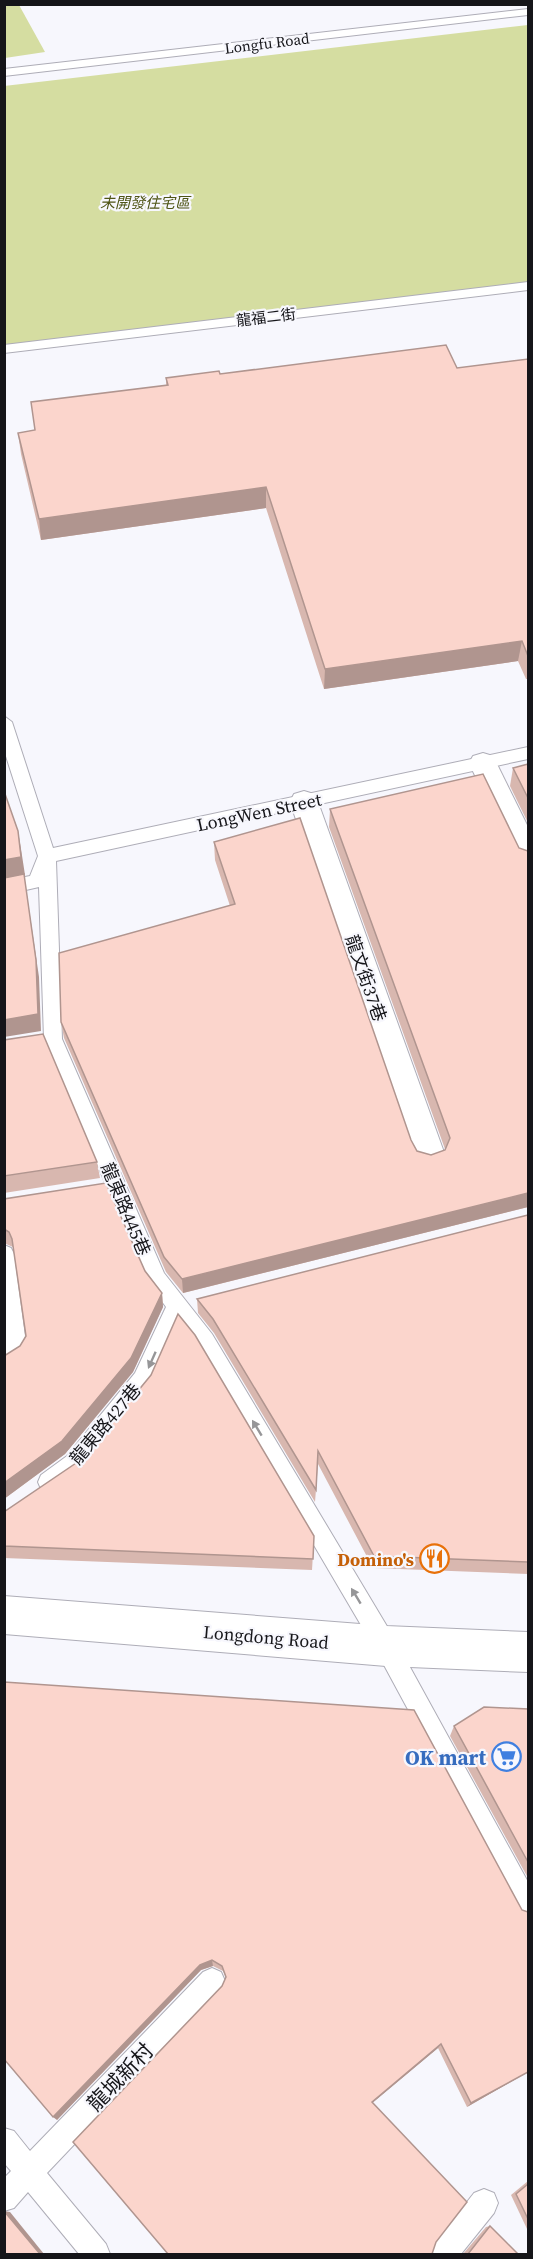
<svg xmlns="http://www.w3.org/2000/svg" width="533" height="2259" font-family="'Source Serif 4','Noto Sans TC',serif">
  <rect width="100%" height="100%" fill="#f7f7fd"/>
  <g fill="#d5dda1">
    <polygon points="4,5 19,5 45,52 5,58"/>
    <polygon points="528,25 528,288 5,352 4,86"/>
  </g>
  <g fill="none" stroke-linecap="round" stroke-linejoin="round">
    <defs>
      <g id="service">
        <polygon points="528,9 528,15 4,76 4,69"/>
        <polygon points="528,282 528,290 4,353 4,345"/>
        <polygon points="4,716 12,722 53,848 528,747 528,759 56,861 62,1039 164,1273 212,1334 394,1638 528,1882 528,1918 519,1915 378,1654 198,1348 179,1324 151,1387 83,1470 49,1492 41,1489 38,1482 41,1475 67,1456 135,1373 166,1307 146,1279 44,1039 39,887 4,895 4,881 30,876 38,856 4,750"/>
        <polygon points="4,1245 11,1248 14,1254 27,1351 23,1358 4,1371"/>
        <polygon points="212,1968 221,1972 225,1981 221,1990 47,2173 106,2244 110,2254 79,2254 28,2192 14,2208 4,2211 4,2178 11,2171 4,2163 4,2128 14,2131 30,2151 203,1972"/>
        <polygon points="484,2189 494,2193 498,2203 494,2213 461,2254 430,2254 434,2244 474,2193"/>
      </g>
      <g id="minor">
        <polygon points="483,753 493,756 528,827 528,868 518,865 469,763 473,756"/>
        <polygon points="304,791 314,794 318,802 445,1155 440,1165 428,1169 416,1165 411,1155 290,802 294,794"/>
      </g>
      <polygon id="tertiary" points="4,1596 386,1626 528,1632 528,1672 386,1666 4,1634"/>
    </defs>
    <use href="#service" stroke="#aeadb7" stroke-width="2"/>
    <use href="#minor" stroke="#aeadb7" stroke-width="2"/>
    <use href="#tertiary" stroke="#aeadb7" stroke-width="2"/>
    <use href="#service" fill="#fff" fill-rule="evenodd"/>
    <use href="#minor" fill="#fff" fill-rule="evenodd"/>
    <use href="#tertiary" fill="#fff" fill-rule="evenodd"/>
  </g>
  <g fill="#d8b7af">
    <polygon points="528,359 528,679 526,679 518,661 324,689 266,508 41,540 21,454 18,433 35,430 166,386 166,378 220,374 457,368"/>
    <polygon points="528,764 528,823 510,786 513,768"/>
    <polygon points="330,809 528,851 528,1207 183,1293 166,1272 64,1038 61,1022 230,906 215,860 214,842 411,1140 417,1151 431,1155 445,1150 445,1149 329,827"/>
    <polygon points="4,1040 97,1162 100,1178 4,1193"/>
    <polygon points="4,1199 145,1271 162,1293 163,1307 133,1372 65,1454 4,1499 4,1356 20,1346 26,1336 14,1249 13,1247 4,1243"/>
    <polygon points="528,1215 528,1574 373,1568 318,1464 315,1502 214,1333 198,1313 197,1299"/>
    <polygon points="4,1512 314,1536 312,1570 4,1558"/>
    <polygon points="4,1682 528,2072 467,2107 438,2048 373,2102 222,1986 226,1978 223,1971 213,1966 201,1970 57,2120"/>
    <polygon points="528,1709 528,1878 450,1736 454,1726"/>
    <polygon points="528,2181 528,2231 511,2195"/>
    <polygon points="490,2226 518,2254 463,2254 486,2227"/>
  </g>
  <g fill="#b0958f">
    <polygon points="266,487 266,508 41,540 39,519"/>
    <polygon points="522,641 518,661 324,689 325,669"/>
    <polygon points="18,831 21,849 25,875 24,875 39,977 41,1031 4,1037 4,860"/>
    <polygon points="528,1193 528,1207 183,1293 182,1279"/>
    <polygon points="162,1293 163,1307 133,1372 65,1454 4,1499 4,1483"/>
    <polygon points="212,1960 213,1966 201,1970 57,2120 53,2117 200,1965"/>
    <polygon points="441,2044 438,2048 370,2105 372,2102"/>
    <polygon points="528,2072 467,2107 471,2103"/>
    <polygon points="4,2211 10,2212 44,2254 40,2254"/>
  </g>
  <g fill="#fbd5cc" stroke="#b0958f" stroke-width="1.5">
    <polygon points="446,345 457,368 528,359 528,656 522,641 325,669 266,487 39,519 18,433 35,430 31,402 168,385 166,378 219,371 220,374"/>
    <polygon points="528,764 528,798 513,768"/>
    <polygon points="483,774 519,848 528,851 528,1193 182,1279 164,1257 61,1022 59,953 235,904 214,842 300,818 411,1140 417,1151 431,1155 445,1150 450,1138 330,809"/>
    <polygon points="4,791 18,831 21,857 4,860"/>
    <polygon points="24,874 36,960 38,1014 4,1020 4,878"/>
    <polygon points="43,1034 97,1162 4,1176 4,1040"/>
    <polygon points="106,1183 145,1271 162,1293 131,1358 62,1441 4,1483 4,1356 20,1346 26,1336 12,1239 9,1232 4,1229 4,1199"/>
    <polygon points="528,1215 528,1562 374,1556 318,1451 316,1490 213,1319 197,1299"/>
    <polygon points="178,1314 195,1335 314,1536 313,1559 4,1546 4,1512 82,1459 151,1375"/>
    <polygon points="4,1682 414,1710 522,1910 528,1912 528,2072 471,2103 441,2044 372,2102 467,2202 436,2242 432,2254 168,2254 73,2142 222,1986 226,1977 222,1966 212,1960 200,1965 53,2117 4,2059"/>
    <polygon points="484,1707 528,1709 528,1862 454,1726"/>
    <polygon points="528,2184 528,2219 516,2194"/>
    <polygon points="4,2211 40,2254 4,2254"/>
    <polygon points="490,2226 518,2254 468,2254"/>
  </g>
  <defs><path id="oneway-solid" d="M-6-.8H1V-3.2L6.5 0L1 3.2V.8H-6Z" transform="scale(1.5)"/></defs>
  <g fill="#969698">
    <use href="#oneway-solid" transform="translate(152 1360) rotate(114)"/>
    <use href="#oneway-solid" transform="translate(257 1428) rotate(-121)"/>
    <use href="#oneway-solid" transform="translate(356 1596) rotate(-121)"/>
  </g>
  <defs>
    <symbol id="restaurant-ring" viewBox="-11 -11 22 22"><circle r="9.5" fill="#f7f7fd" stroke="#e8710a" stroke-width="1.5"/><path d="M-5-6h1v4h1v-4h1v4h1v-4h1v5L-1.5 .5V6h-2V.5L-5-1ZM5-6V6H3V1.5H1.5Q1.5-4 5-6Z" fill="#e8710a"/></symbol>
    <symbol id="supermarket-ring" viewBox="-11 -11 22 22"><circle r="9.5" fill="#f7f7fd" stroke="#3f7fe0" stroke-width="1.5"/><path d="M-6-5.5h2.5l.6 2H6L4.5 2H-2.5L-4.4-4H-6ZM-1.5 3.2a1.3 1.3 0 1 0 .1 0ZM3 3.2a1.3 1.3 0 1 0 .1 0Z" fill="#3f7fe0"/></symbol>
  </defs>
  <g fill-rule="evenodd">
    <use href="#restaurant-ring" x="418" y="1542" width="33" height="33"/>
    <use href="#supermarket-ring" x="490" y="1740" width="33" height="33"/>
  </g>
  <g text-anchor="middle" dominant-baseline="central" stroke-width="4.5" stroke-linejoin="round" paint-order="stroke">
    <g font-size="15" fill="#151519" stroke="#f7f7fd">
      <text transform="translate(267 43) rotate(-7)">Longfu Road</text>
      <text transform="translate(266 317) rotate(-7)">龍福二街</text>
    </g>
    <g font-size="15" font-style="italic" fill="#4f5516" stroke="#f7f7fd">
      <text x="145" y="202">未開發住宅區</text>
    </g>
    <g font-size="18" fill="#151519" stroke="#f7f7fd">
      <text transform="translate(259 812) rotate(-12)">LongWen Street</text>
      <text transform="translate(366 978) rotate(71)">龍文街37巷</text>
      <text transform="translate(126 1209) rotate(67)">龍東路445巷</text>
      <text transform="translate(105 1424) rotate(-50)">龍東路427巷</text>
      <text transform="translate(266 1637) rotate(5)">Longdong Road</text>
    </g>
    <g font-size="18" font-weight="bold" fill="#c56008" stroke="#f7f7fd" text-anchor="end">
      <text x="414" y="1559">Domino's</text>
    </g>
    <g font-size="21" font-weight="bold" fill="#366cbe" stroke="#f7f7fd" text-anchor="end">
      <text x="486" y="1757">OK mart</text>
    </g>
    <g font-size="21" fill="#151519" stroke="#f7f7fd">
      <text transform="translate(120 2077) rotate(-46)">龍城新村</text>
    </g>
  </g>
  <rect width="533" height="2259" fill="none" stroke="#151519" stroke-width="12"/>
</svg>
